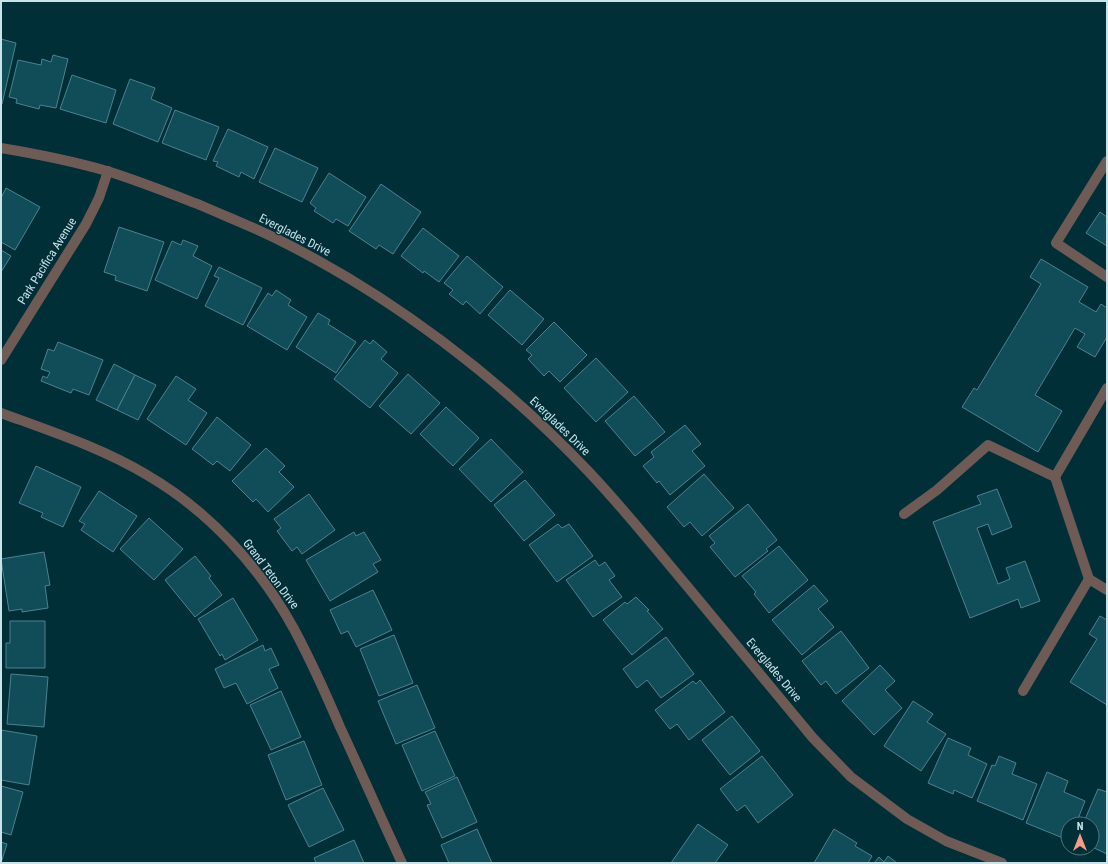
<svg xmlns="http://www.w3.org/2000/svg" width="1108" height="864" font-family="'Roboto Condensed',sans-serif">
  <rect width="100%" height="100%" fill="#002f38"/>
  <g fill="#104d58" stroke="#4b828f">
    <polygon points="1,39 16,43 2,104 1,104"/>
    <polygon points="53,55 68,59 56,108 40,105 39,109 16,103 17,99 9,97 18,60 41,65 42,59 51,62"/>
    <polygon points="72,75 116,90 106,123 60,109"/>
    <polygon points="130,79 155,88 151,99 172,108 158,142 113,124"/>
    <polygon points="175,110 219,127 206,160 162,143"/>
    <polygon points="228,129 268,147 254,179 241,172 239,177 216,166 218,162 213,161"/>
    <polygon points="275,148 318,168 302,202 259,182"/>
    <polygon points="329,173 366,197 348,226 336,219 333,223 314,211 316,208 310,203"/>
    <polygon points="381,184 421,212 393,254 379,245 376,249 349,231"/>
    <polygon points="6,188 40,207 15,250 1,242 1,198"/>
    <polygon points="1100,212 1107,217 1107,246 1086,233"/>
    <polygon points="119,227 164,242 147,291 115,280 116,276 104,272"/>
    <polygon points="423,228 459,256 439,282 424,271 423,273 401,256"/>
    <polygon points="183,240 198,246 193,256 212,266 197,299 155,280 172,241 181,245"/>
    <polygon points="1,250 11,256 1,272"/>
    <polygon points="467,256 503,287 480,314 466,301 463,305 449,294 453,290 444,283"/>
    <polygon points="1041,259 1088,287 1079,302 1096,312 1101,304 1107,308 1107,337 1095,357 1077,347 1085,334 1075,328 1035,395 1062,411 1038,452 962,407 974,388 977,390 1041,284 1030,277"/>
    <polygon points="219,267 262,288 243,325 205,306 219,278 214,276"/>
    <polygon points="276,290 291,300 288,305 307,317 287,350 247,326 268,293 272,296"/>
    <polygon points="510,290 544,319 522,345 488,315"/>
    <polygon points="318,313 330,320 328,324 356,342 336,373 296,347"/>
    <polygon points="554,322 587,355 560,382 549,371 544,376 528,359 532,355 526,350"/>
    <polygon points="365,340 370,344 373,340 387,352 381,359 398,373 370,408 334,379"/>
    <polygon points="58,342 103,360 89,395 73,389 71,393 41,381 43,376 47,378 50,372 41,369 48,349 54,351"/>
    <polygon points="596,358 628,392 596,422 564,388"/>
    <polygon points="114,364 135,375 117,410 96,400"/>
    <polygon points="408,374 440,403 411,434 379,406"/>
    <polygon points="135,375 156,385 138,420 117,410"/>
    <polygon points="176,376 196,389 188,400 207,413 186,445 147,419"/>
    <polygon points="634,396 665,432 635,456 605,421"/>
    <polygon points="446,407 479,438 453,466 420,434"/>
    <polygon points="217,417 251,445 230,471 217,461 213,465 192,449"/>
    <polygon points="685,425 701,444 692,451 705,466 670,495 659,481 657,483 643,466 654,457 651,452"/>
    <polygon points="491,439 523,472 491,502 459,469"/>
    <polygon points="266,448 285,466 279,472 294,487 268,512 256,499 253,502 232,481"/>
    <polygon points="36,466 81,487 63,527 41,517 43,513 19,503"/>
    <polygon points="704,474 734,508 702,536 690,522 684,527 667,507"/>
    <polygon points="525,480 555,515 524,541 494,505"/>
    <polygon points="997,489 1012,527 992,535 988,524 977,528 998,584 1010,579 1006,568 1025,561 1040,601 1021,608 1018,599 970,618 933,522 981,504 977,496"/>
    <polygon points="99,491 137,516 113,552 81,530 85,524 79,521"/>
    <polygon points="309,494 335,530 302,554 297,547 292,551 277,531 281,528 274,519"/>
    <polygon points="748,504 777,540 766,549 768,551 735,577 710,547 715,543 709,536"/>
    <polygon points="149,518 183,549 154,580 120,549"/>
    <polygon points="558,524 562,528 569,524 593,556 557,582 529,545"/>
    <polygon points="354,532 356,536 364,532 381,560 373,564 378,572 330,601 306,560"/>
    <polygon points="779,546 808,580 769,613 754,594 756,592 742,576"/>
    <polygon points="44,552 50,585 45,586 48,608 22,612 22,609 9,611 1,559"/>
    <polygon points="195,556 211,576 209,578 222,595 195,617 165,580"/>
    <polygon points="595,560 599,566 605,562 615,576 609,580 622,597 593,617 566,580"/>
    <polygon points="814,585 828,601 818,609 834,627 802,655 772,620"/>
    <polygon points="373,590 392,630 356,647 348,631 341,634 330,610"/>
    <polygon points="636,597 649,610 647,611 663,629 632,655 603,620 625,602 627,604"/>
    <polygon points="233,598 258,640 225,660 222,654 220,656 198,619"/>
    <polygon points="1100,616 1107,620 1107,705 1070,682 1097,639 1089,634"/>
    <polygon points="10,621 45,621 45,668 6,668 6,643 10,643"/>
    <polygon points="841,631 869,668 836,694 826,681 821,685 802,661"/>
    <polygon points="394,635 413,683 379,696 360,649"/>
    <polygon points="666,637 694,674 661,698 647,680 637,688 623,669"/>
    <polygon points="263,645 265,651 271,648 279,665 269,669 278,688 247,704 236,683 224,688 215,669"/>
    <polygon points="880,665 895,681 885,690 902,708 874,735 842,701"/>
    <polygon points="11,674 48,677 44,727 7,724"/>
    <polygon points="700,680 725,712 689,740 677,724 670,729 655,710 693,681 696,684"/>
    <polygon points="417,685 435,728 396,744 378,701"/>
    <polygon points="281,691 301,737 271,750 250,705"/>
    <polygon points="913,701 933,714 927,722 946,734 921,771 884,746"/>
    <polygon points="732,716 760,751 730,775 702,740"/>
    <polygon points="1,730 37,736 29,785 1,780"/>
    <polygon points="435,731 455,776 422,791 402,745"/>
    <polygon points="948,738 971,748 968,755 987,764 972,798 954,790 953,794 928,783"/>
    <polygon points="304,741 322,785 286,800 268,755"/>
    <polygon points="762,756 793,795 758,823 745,805 737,811 720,789"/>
    <polygon points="999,756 1016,763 1012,774 1037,784 1023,820 977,801 992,765 995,766"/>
    <polygon points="1047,772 1068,781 1064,792 1085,801 1076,824 1068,824 1068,840 1026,823"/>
    <polygon points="457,777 477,822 442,838 427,805 431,804 425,792"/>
    <polygon points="1,786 23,792 11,835 1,832"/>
    <polygon points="323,788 344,830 309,847 288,805"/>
    <polygon points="1098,789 1107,792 1107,854 1092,847 1092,824 1083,824"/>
    <polygon points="698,824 728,845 715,863 671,863"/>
    <polygon points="477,829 492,863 449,863 441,845"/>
    <polygon points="834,829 857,843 855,846 872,856 868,863 814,863"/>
    <polygon points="354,840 364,863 316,863 314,858"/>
    <polygon points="1,842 7,844 1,863"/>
    <polygon points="888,856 897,863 874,863 879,857 884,862"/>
  </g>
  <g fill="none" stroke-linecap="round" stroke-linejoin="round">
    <g stroke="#6f5b56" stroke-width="10">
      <polyline points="1107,161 1056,243 1107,277"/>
      <polyline points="1055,477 1107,388"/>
      <polyline points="904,514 937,490 988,445 1055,477 1089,579 1107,590"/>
      <polyline points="1023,691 1089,579"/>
    </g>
    <g stroke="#6f5b56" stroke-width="10">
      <path d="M1 148C37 154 72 161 107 171 139 181 169 193 200 205 225 216 251 226 275 238 391 295 501 379 589 472 624 509 655 548 687 586 729 637 771 687 813 738L851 777 907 819 946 841 1002 863"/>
      <polyline points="1,360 86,224 99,198 108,171"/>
      <path d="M1 413C50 431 102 448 147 475 209 511 260 567 294 629 311 661 326 694 340 727 361 772 381 818 402 863"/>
    </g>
  </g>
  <g text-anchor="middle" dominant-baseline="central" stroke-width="3" stroke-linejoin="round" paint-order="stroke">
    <g font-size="12" fill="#c8e3ea" stroke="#002f38">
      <text transform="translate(295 235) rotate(27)">Everglades Drive</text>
      <text transform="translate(47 261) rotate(-58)">Park Pacifica Avenue</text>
      <text transform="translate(560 426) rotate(44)">Everglades Drive</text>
      <text transform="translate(271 574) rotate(53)">Grand Teton Drive</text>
      <text transform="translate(774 670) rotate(50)">Everglades Drive</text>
    </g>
  </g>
  <rect width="1108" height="864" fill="none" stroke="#c8e3ea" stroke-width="4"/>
  <g transform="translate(1080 836)"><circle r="19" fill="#002f38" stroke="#50777f"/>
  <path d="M0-3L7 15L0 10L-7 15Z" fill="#f49e89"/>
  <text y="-6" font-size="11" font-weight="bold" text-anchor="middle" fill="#c8e3ea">N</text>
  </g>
</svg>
